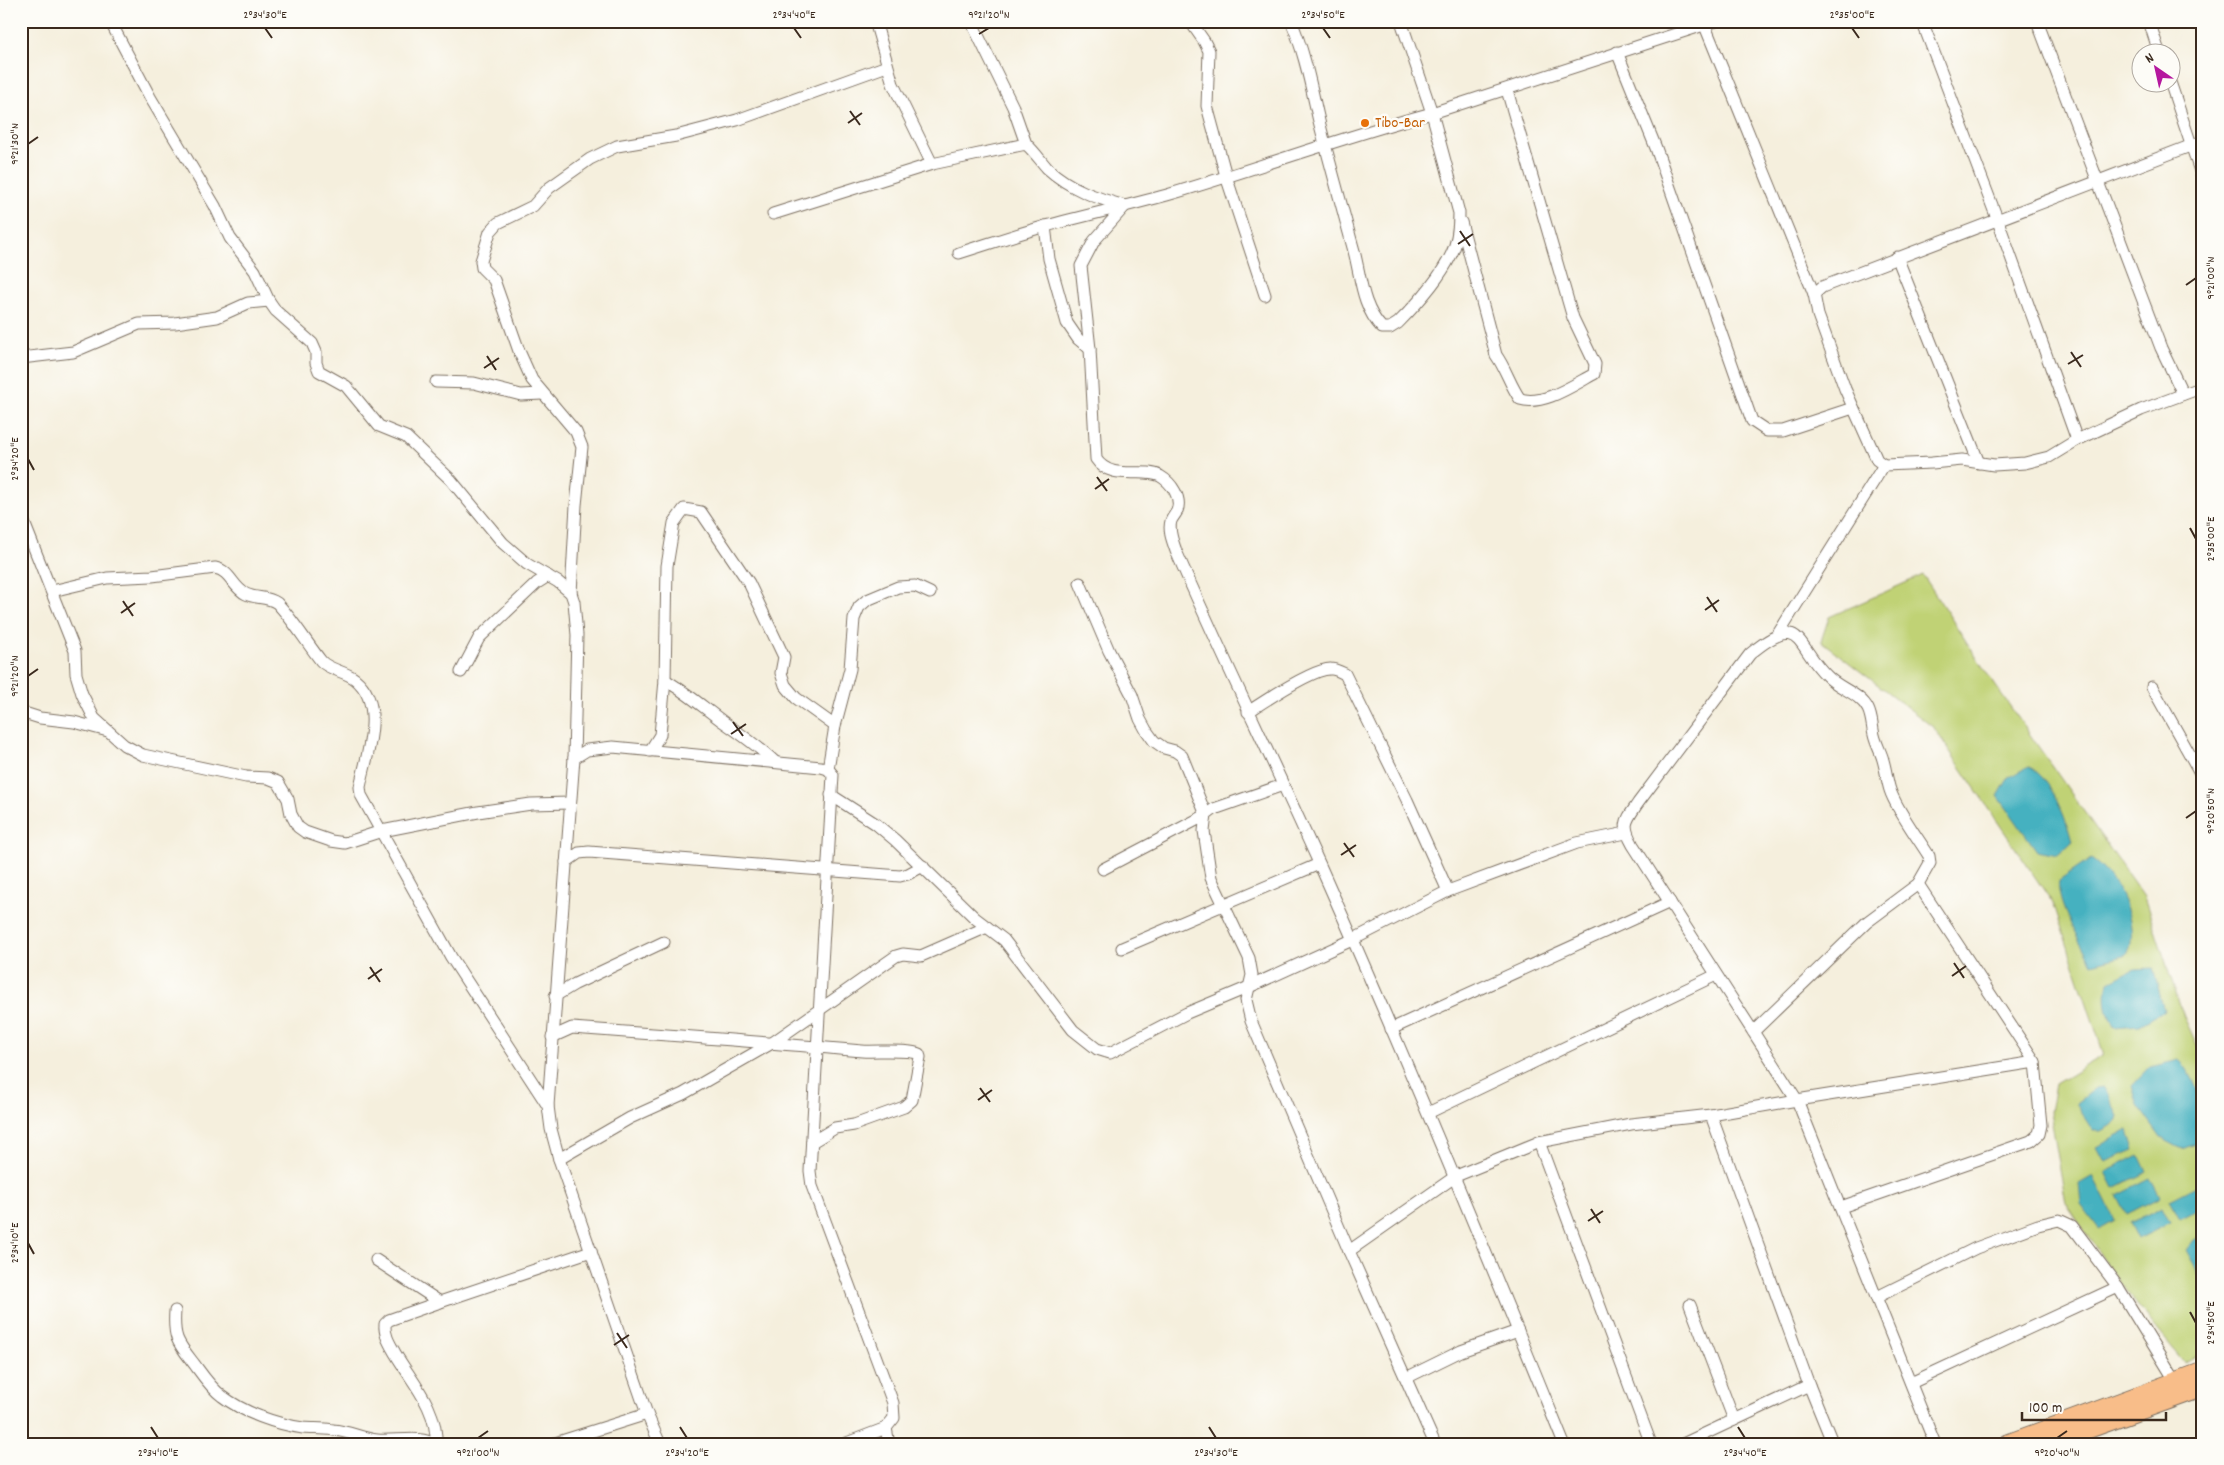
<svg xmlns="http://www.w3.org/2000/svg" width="2224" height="1465" font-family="Dekko,sans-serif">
  <rect width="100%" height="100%" fill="#fdfcf7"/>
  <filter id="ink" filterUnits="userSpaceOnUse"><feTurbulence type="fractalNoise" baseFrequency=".02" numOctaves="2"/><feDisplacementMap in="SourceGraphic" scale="10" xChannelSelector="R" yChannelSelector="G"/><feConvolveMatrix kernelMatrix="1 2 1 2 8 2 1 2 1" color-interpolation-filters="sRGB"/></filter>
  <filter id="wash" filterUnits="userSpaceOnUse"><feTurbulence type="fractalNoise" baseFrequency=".0096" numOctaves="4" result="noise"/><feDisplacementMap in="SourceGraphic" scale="20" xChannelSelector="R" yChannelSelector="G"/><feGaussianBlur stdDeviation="1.12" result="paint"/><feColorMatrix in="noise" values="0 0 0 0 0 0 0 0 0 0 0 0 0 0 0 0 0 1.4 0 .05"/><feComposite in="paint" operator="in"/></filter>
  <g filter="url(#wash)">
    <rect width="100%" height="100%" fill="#f5efdd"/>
    <polygon fill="#c0d275" stroke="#7e7e4a" points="1923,575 1986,672 2144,897 2184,1017 2203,1058 2203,1354 2184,1362 2120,1284 2066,1203 2050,1112 2055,1084 2104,1055 2054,905 1934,728 1821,641 1829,617"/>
    <g fill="#44b1c0" stroke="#406e6f">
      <path d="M2029 767C2051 777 2067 820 2072 842L2058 855 2037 851 1998 796 2009 777Z"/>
      <path d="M2091 859C2117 876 2142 925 2127 955L2092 964C2082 944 2055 903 2059 881Z"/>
      <path d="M2153 968 2164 1011 2140 1025 2114 1027C2107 1012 2103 998 2109 982L2134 969Z"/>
      <path d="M2179 1060C2199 1079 2204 1113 2203 1141L2182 1149 2161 1138 2138 1106 2132 1086 2150 1067Z"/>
      <polygon points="2104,1087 2119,1116 2117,1122 2101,1131 2094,1131 2076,1103 2095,1088"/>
      <polygon points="2128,1130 2134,1150 2105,1162 2097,1147"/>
      <polygon points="2139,1155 2147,1172 2114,1188 2106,1172"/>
      <polygon points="2093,1176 2115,1220 2099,1229 2081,1205 2079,1184"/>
      <polygon points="2150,1178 2160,1197 2127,1214 2117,1195"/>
      <polygon points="2201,1184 2203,1207 2180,1219 2170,1200"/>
      <polygon points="2162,1207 2170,1223 2138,1239 2130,1223"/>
      <polygon points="2203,1235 2203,1281 2186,1250 2194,1240"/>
    </g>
  </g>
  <g filter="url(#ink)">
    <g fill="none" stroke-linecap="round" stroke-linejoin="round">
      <defs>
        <g id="street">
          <polyline points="110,21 150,97 215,206 230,238 255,271 269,301 276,311 312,343 316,352 316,363 319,371 346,386 379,426 406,437 451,480 503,543 527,564 558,582 571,593 574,602 577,635 574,758 548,1106 551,1129 559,1159 647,1414 660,1444"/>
          <polyline points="875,21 893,84 932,164"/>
          <polyline points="971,21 1013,107 1026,144"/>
          <polyline points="1190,21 1204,41 1209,51 1207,106 1226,176 1265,295"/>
          <polyline points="1401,21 1432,113 1716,21"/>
          <polyline points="1922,21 1998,221 2077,440"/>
          <polyline points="2037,21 2161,348 2183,394"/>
          <polyline points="2149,21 2159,52"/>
          <polyline points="1705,26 1814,294"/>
          <polyline points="1617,52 1656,148 1752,421 1767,431 1783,431 1853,408"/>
          <polyline points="2170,82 2203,180"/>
          <polyline points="2203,141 1822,287 1814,294 1818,315 1845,389 1877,460 1884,465 1932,463 1962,460 1994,465 2025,463 2049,457 2077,440 2141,410 2203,387"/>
          <path d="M773 214 932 164 1026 144C1034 151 1040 160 1047 168 1070 189 1096 198 1125 206L1094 241 1081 266 1090 349 1096 459C1111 482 1143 467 1160 476 1172 483 1182 498 1177 511 1175 515 1172 518 1171 521 1168 531 1173 542 1176 551 1222 656 1272 759 1319 863 1405 1055 1485 1249 1564 1444"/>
          <path d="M1461 222 1496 355C1506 369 1510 385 1520 399 1544 406 1573 385 1594 374L1595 364 1573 318 1507 90"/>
          <polyline points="1045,226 1049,259 1067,323 1078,339 1090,349"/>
          <path d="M959 253C988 244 1017 234 1046 226 1087 215 1127 206 1167 195 1256 169 1342 137 1432 113L1459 213C1459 227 1458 242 1451 255 1440 278 1416 305 1398 323L1390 328H1382C1362 307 1361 278 1354 251 1342 207 1330 164 1319 121 1311 87 1305 53 1291 21"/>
          <polyline points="1897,257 1979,463"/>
          <polyline points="21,358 73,352 139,324 175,323 217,317 248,303 269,301"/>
          <polyline points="436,382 474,383 521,395 542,394"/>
          <polyline points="21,515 75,651 76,674 82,694 94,718 124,745 143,755 246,777 268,778 278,782 288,799 291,814 298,827 305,832 331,841 345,843 382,831 478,812 531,804 570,803"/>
          <polyline points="1080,583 1109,651 1132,695 1140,719 1146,730 1154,741 1164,748 1175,751 1182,756 1206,815 1103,869"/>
          <path d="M52 591 107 578 152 576 215 568C231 571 232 587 246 594 256 599 267 596 277 603 294 621 306 642 321 661 329 670 345 671 355 679 386 704 367 753 360 787L361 795 451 957 548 1106"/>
          <polyline points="571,593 576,505 582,447 576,432 532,380 519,351 494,280 482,268 481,261 490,232 498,223 533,206 549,188 590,159 617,146 676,136 737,120 887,66"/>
          <polyline points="1778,634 1884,465"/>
          <polyline points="461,672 479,638 537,583 548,576"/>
          <path d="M665 680C686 692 703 707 722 721 741 734 758 746 775 762"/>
          <polyline points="2152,687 2203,778"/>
          <polyline points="21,712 40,718 74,722 108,731"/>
          <path d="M1248 712C1263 702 1314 668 1331 669 1335 669 1341 672 1345 674L1407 800 1448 891"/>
          <polyline points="650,751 660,735 665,680 667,566 674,523 684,509 701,512 749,583 784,657 781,673 785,685 796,698 835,726"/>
          <polyline points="574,758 587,750 613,747 821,767 828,769 833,775 810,1171 812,1186 893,1403 894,1418 886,1428 844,1444"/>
          <polyline points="828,769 835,726 850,669 854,619 859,607 867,600 898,587 915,586 930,593"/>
          <polyline points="1283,785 1214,809 1206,815 1204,831 1211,878 1249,958 1252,975 1246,1000 1251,1021 1349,1251 1435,1444"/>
          <polyline points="831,795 876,824 895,840 975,918 1004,940 1073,1030 1097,1049 1110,1053 1187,1013 1249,987 1352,940 1448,891 1577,843 1626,833"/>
          <polyline points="566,862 579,853 589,852 900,876 908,874 923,866"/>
          <polyline points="1122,948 1319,864"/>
          <polyline points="555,996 575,984 664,942"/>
          <polyline points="1391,1029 1670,902"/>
          <path d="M1753 1032 1867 922 1918 884 1930 863 1929 856C1918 838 1896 809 1890 790 1887 781 1886 770 1883 760 1881 752 1876 744 1874 735 1872 727 1872 717 1868 709 1860 693 1839 689 1827 676 1795 646 1803 610 1750 654L1638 803C1626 821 1621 824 1633 845L1797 1100 1935 1444"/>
          <path d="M552 1037 572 1028C668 1035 765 1042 862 1051 874 1052 910 1049 919 1054L920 1057 912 1100 904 1107 854 1125 835 1128 812 1142"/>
          <polyline points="1428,1113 1716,975"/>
          <polyline points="1711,1115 1809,1385 1833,1444"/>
          <polyline points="1539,1142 1651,1444"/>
          <polyline points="559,1159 630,1118 683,1094 772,1043 896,956 903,954 921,956 987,927"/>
          <polyline points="1841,1207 2031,1141 2039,1134 2041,1125 2035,1062 1918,884"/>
          <polyline points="1349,1251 1456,1176 1539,1142 1631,1124 1711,1115 1797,1100 2035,1062"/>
          <polyline points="376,1260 440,1302 591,1251"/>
          <polyline points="1877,1297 1976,1248 2038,1225 2059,1220 2072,1226 2118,1287 2176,1382"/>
          <polyline points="1690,1305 1734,1420"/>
          <path d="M175 1311C173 1339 178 1343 195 1365 203 1376 211 1388 222 1396 244 1413 276 1424 303 1428 313 1429 323 1428 333 1430 348 1431 362 1438 377 1440 392 1442 423 1435 433 1444"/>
          <polyline points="1406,1378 1461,1351 1518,1331"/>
          <polyline points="1911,1383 2118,1287"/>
          <polyline points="886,1428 889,1444"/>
          <path d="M436 1444C438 1409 412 1382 395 1353 390 1344 384 1335 385 1324L389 1320 440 1302"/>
          <polyline points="552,1444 647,1414"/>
          <polyline points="1683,1444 1809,1385"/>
        </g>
        <g id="primary">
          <polyline points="2008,1444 2203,1372"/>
          <polyline points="2045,1444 2203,1387"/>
        </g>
      </defs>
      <use href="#street" stroke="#7c6f61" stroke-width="13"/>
      <use href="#primary" stroke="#7c6f61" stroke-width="21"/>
      <use href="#street" stroke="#fff" stroke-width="11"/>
      <use href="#primary" stroke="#f8bd89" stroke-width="19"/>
    </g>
  </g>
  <path fill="none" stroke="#3b2a1e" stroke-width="2" d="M265 28 272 38M794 28 801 38M1323 28 1330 38M1852 28 1859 38M979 34 989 28M850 111 860 125M848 123 862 113M28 144 38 137M1460 231 1470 246M1458 244 1473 234M2186 285 2196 278M2071 352 2081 367M487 356 496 370M2068 364 2083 355M484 368 499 358M28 459 34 470M1097 477 1107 491M1095 489 1109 479M2190 528 2196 539M1707 597 1717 612M123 601 133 616M1705 610 1719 600M121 613 135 603M28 676 38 669M733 722 743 736M731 734 746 724M2186 818 2196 811M1344 843 1354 857M1341 855 1356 845M1954 963 1964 978M370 967 380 982M1952 976 1966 966M368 979 382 969M980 1088 990 1102M978 1100 992 1090M1591 1209 1600 1223M1588 1221 1603 1211M28 1243 34 1254M2190 1312 2196 1323M617 1333 627 1348M614 1345 629 1335M151 1427 158 1438M680 1427 687 1438M1209 1427 1216 1438M1738 1427 1745 1438M478 1438 488 1431M2057 1438 2067 1431"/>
  <circle fill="#e8710a" stroke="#fdfcf7" stroke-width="2" cx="1365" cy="123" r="5"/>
  <g text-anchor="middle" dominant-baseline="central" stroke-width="5" stroke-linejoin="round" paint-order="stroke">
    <g font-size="16" fill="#c56008" stroke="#fdfcf7" text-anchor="start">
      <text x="1375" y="123">Tibo-Bar</text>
    </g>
  </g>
  <rect width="2224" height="1465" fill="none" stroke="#fdfcf7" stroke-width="55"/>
  <g transform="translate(2156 68) rotate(326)"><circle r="24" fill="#fdfcf7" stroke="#afa8a0"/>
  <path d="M0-4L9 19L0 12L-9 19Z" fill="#b5179e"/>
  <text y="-8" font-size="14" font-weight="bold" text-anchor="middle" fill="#3b2a1e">N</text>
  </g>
  <path d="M2022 1412v8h144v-8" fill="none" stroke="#3b2a1e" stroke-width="2.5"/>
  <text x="2029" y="1412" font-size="15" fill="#3b2a1e" stroke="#fdfcf7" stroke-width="4" paint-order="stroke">100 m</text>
  <rect x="28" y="28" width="2168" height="1410" fill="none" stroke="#3b2a1e" stroke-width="2"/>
  <g font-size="12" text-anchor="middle" fill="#3b2a1e">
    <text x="265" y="18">2°34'30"E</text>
    <text x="794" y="18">2°34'40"E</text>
    <text x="989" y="18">9°21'20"N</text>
    <text x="1323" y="18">2°34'50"E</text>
    <text x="1852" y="18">2°35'00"E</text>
    <text transform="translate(14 144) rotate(-90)" y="4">9°21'30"N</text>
    <text transform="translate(2210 278) rotate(-90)" y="4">9°21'00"N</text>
    <text transform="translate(14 459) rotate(-90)" y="4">2°34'20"E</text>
    <text transform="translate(2210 539) rotate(-90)" y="4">2°35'00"E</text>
    <text transform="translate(14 676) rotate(-90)" y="4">9°21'20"N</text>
    <text transform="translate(2210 811) rotate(-90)" y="4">9°20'50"N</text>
    <text transform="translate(14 1243) rotate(-90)" y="4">2°34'10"E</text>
    <text transform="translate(2210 1323) rotate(-90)" y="4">2°34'50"E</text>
    <text x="158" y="1456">2°34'10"E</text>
    <text x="478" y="1456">9°21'00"N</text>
    <text x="687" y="1456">2°34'20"E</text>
    <text x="1216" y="1456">2°34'30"E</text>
    <text x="1745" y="1456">2°34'40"E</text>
    <text x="2057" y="1456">9°20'40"N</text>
  </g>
</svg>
